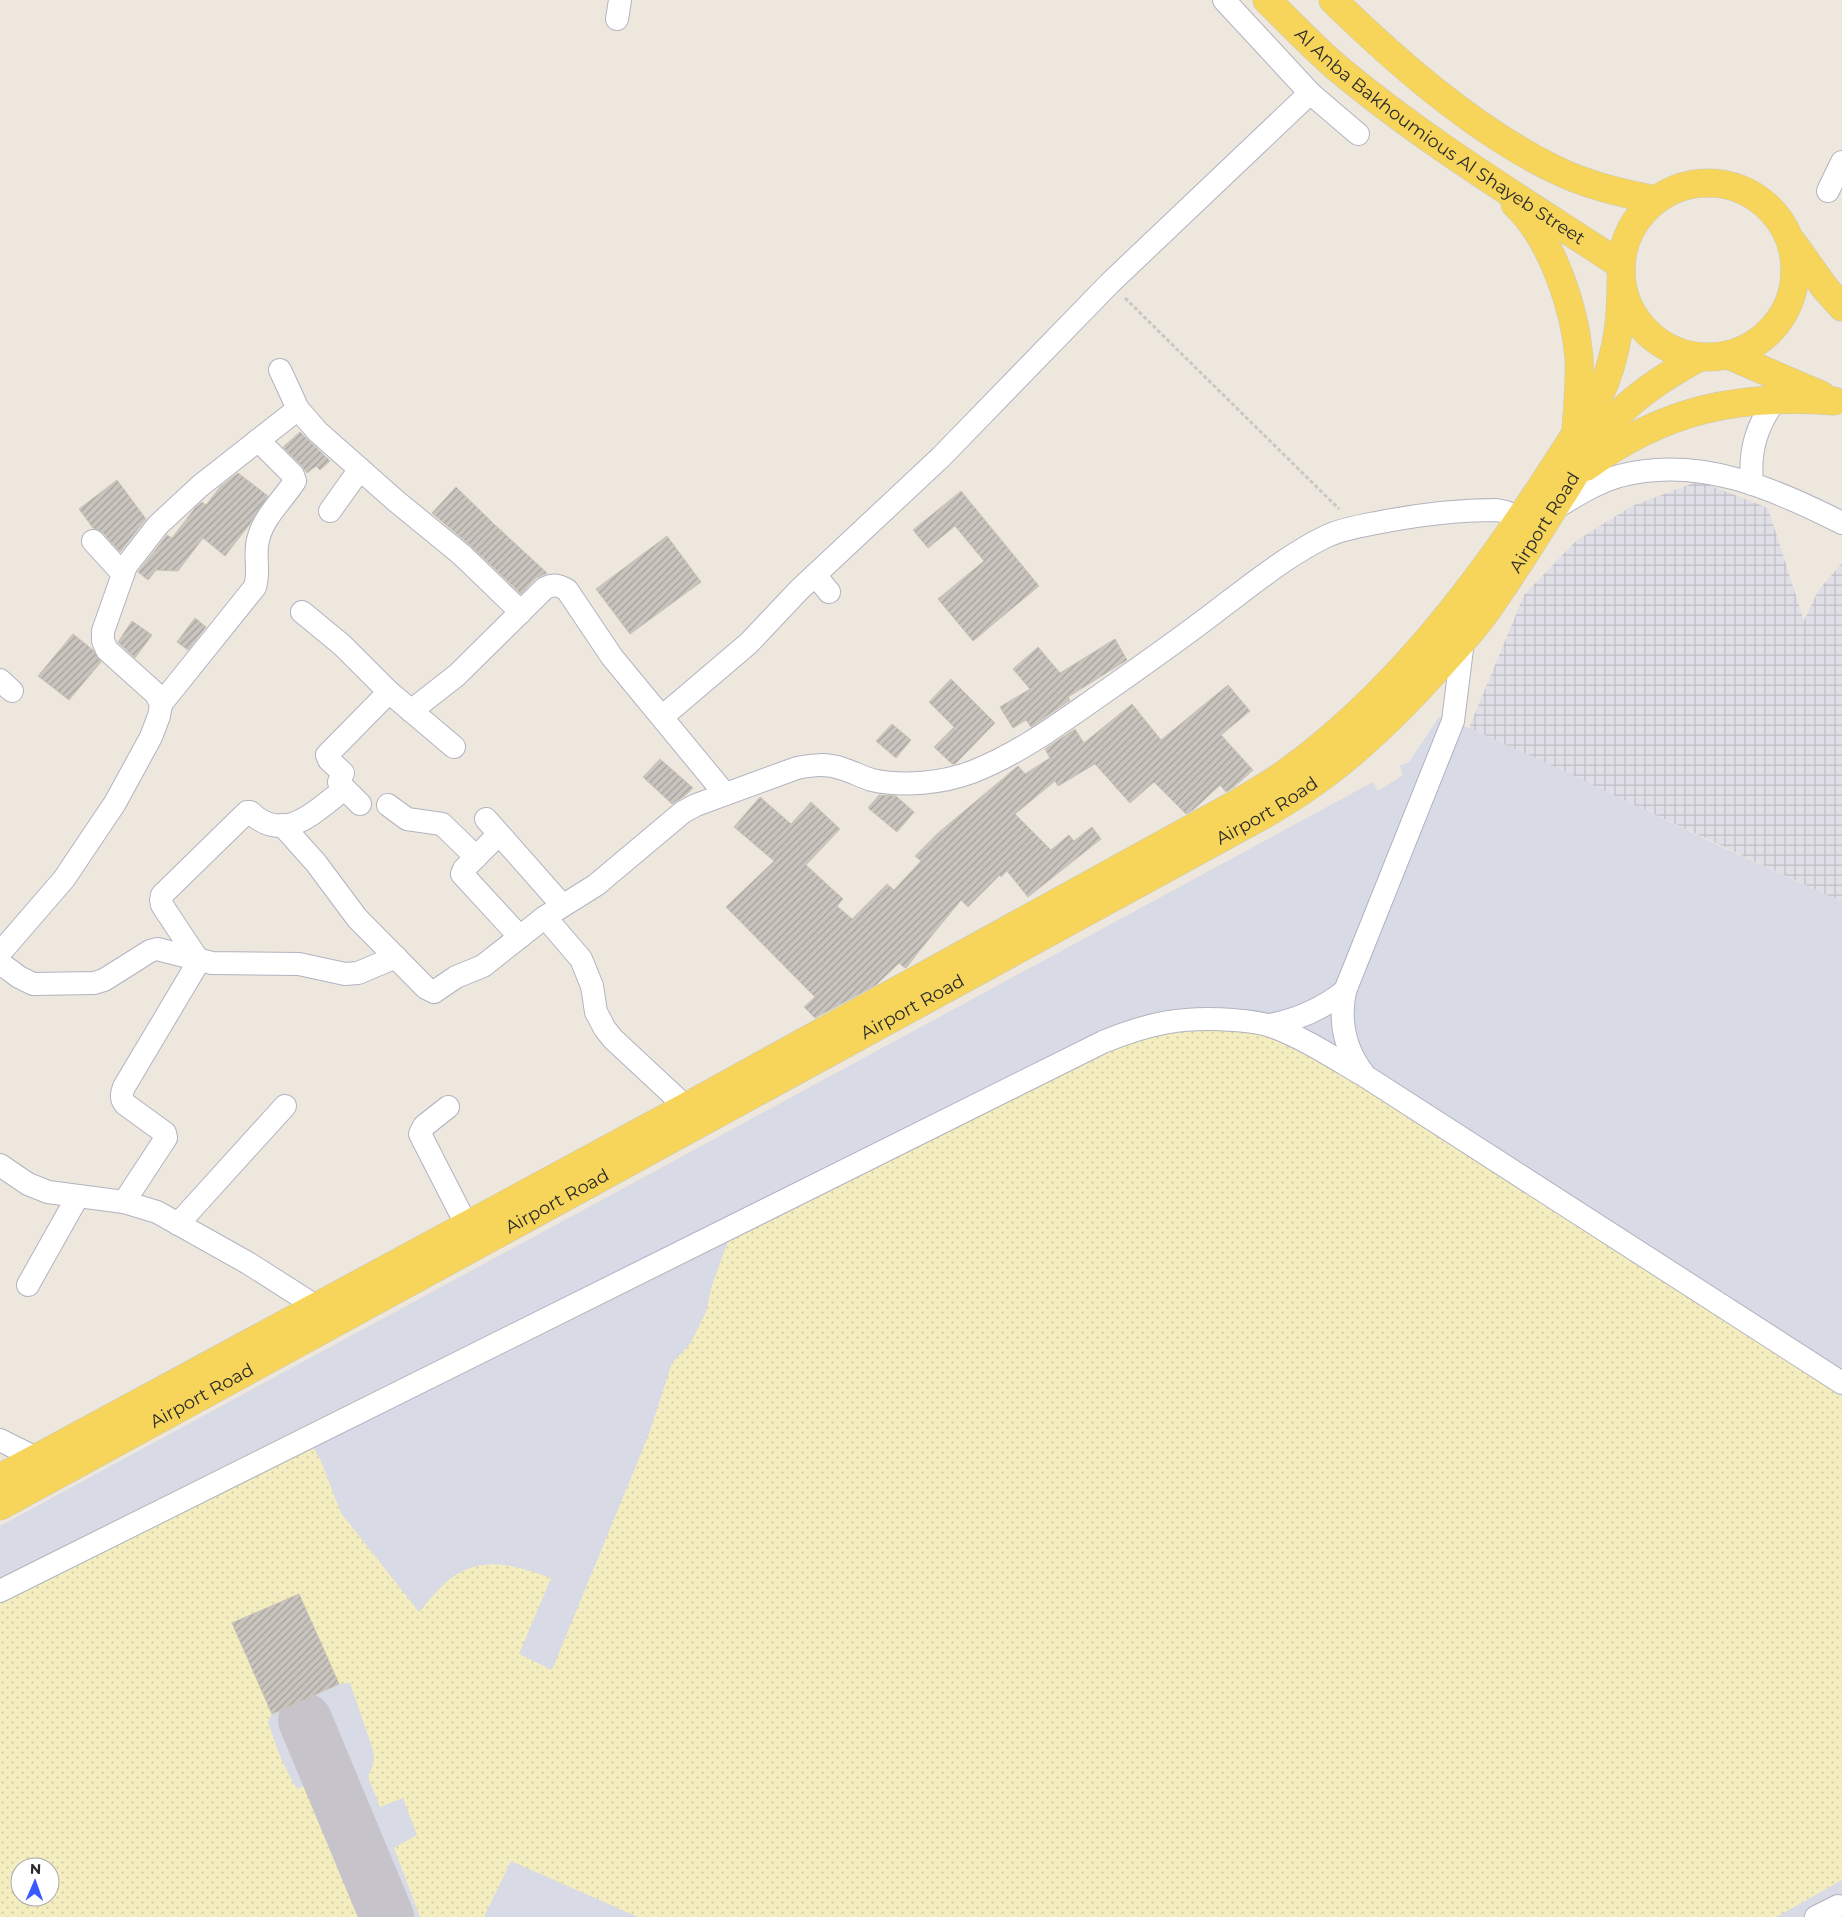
<svg xmlns="http://www.w3.org/2000/svg" width="1842" height="1917" font-family="Montserrat,sans-serif">
  <defs>
    <pattern id="industrial-grid" width="8" height="8" patternUnits="userSpaceOnUse" patternTransform="scale(1.25)"><rect width="8" height="8" fill="#e0dee6"/><path d="M0 4h8M4 0v8" fill="none" stroke="#c0bfc5"/></pattern>
    <pattern id="sand-dots" width="8" height="8" patternUnits="userSpaceOnUse" patternTransform="scale(1.25)"><rect width="8" height="8" fill="#f4edbf"/><path d="M2 2h.1M6 6h.1" fill="none" stroke="#d1cba4" stroke-width="1.8" stroke-linecap="round"/></pattern>
    <pattern id="building-hatch" width="6" height="6" patternUnits="userSpaceOnUse" patternTransform="scale(1.25)"><rect width="6" height="6" fill="#c9c4bd"/><path d="M-1 1l2-2M0 6l6-6M5 7l2-2" fill="none" stroke="#a39f9a"/></pattern>
  </defs>
  <rect width="100%" height="100%" fill="#eee7dd"/>
  <polygon fill="url(#industrial-grid)" points="1699,481 1768,508 1804,621 1818,591 1842,563 1842,902 1469,728 1524,595 1576,541 1632,506"/>
  <path fill="#d8dae6" fill-rule="evenodd" d="M1439 717 1453 721 1560 769 1711 842 1842 902V1917H0V1526L1373 782 1378 791 1403 775 1400 766 1409 762ZM20 1867H50V1897H20Z"/>
  <path fill="url(#sand-dots)" fill-rule="evenodd" d="M1200 1029C1224 1030 1249 1031 1272 1038 1316 1052 1364 1086 1401 1113L1842 1396V1880L1776 1917H638L511 1861 484 1917H420L394 1848 417 1835 403 1798 380 1807 368 1777 373 1765 374 1753 350 1683 339 1684 299 1594 232 1623 272 1714 268 1721C275 1745 284 1768 297 1789L309 1784 363 1917H0V1601L313 1447 320 1459 341 1513 419 1612C430 1600 440 1585 454 1576 486 1555 518 1566 551 1578L519 1654 552 1670 649 1434 672 1363 690 1344 706 1312 712 1285 729 1239 1103 1049 1166 1032ZM20 1867H50V1897H20Z"/>
  <g fill="none" stroke-linecap="round" stroke-linejoin="round">
    <polyline stroke="#c6c4ca" stroke-width="54" points="305,1720 387,1917"/>
  </g>
  <g fill="url(#building-hatch)" stroke="#c9c3b6">
    <polygon points="300,432 330,461 320,470 316,466 307,473 302,466 283,447"/>
    <polygon points="238,473 268,496 249,525 225,556 203,538 178,571 156,570 148,580 138,572 167,535 172,538 195,508 202,502 206,505 220,487"/>
    <polygon points="117,480 146,519 120,552 102,532 93,528 79,509"/>
    <polygon points="456,487 495,525 547,573 536,578 521,594 471,546 432,513"/>
    <polygon points="961,491 1039,586 973,641 938,599 984,561 955,526 928,548 913,530"/>
    <polygon points="667,536 701,582 630,634 596,589"/>
    <polygon points="195,618 206,627 188,650 177,642"/>
    <polygon points="132,621 152,635 135,658 118,642"/>
    <polygon points="73,634 93,650 101,662 69,700 38,676"/>
    <polygon points="1115,639 1127,660 1068,697 1070,700 1031,727 1026,720 1013,728 1000,707 1030,689 1013,669 1038,647 1060,673"/>
    <polygon points="951,679 995,723 955,764 952,764 934,747 954,727 929,702"/>
    <polygon points="1228,685 1250,711 1221,735 1253,770 1234,787 1226,792 1220,785 1193,810 1186,814 1154,782 1130,803 1095,764 1058,786 1055,781 1015,814 1051,850 1069,835 1074,841 1092,827 1101,839 1028,897 1007,871 1001,877 1000,875 968,907 961,900 920,950 907,967 905,968 899,963 876,985 815,1018 804,1007 815,997 726,907 774,861 734,827 760,797 791,824 811,802 840,829 806,865 843,899 837,906 852,919 887,884 894,890 921,861 915,856 938,833 1018,766 1025,774 1050,758 1045,749 1075,729 1084,743 1132,704 1161,740"/>
    <polygon points="892,724 911,740 896,758 876,741"/>
    <polygon points="660,759 693,788 686,795 672,804 643,777"/>
    <polygon points="879,795 896,796 914,812 897,832 868,808"/>
    <polygon points="299,1594 339,1684 272,1714 232,1623"/>
  </g>
  <g fill="none" stroke-linecap="round" stroke-linejoin="round">
    <defs>
      <g id="minor">
        <polyline points="1224,0 1310,93 1358,134"/>
        <polyline points="617,19 620,0"/>
        <polyline points="1828,191 1842,162"/>
        <polyline points="280,370 298,409 318,432 396,501 462,555 521,612"/>
        <path d="M1752 484C1749 451 1756 426 1776 399"/>
        <path d="M1554 509C1575 496 1596 483 1619 476 1698 455 1773 488 1842 523"/>
        <polyline points="330,511 360,469"/>
        <polyline points="93,541 123,574"/>
        <polyline points="815,575 829,592"/>
        <polyline points="302,612 342,645 389,692 454,747"/>
        <polyline points="0,680 12,691"/>
        <path d="M161 704 255 587C260 571 254 556 258 540 263 517 283 500 295 481L293 475 258 440"/>
        <path d="M411 711 457 675 545 588C554 584 559 585 567 590L612 657 725 794"/>
        <polyline points="662,717 749,643 799,590 941,457 1110,283 1310,93"/>
        <polyline points="344,788 360,804"/>
        <polyline points="388,805 407,819 442,824 476,857"/>
        <polyline points="486,819 562,905"/>
        <path d="M282 825 316 863 357 918 426 988 434 992 456 977 483 966 545 917 596 885 683 812 696 805 797 768C813 765 827 763 843 769 853 772 862 777 872 780 903 787 943 783 972 772 1018 754 1056 726 1096 698 1139 668 1182 638 1223 606 1255 582 1291 553 1327 536 1342 529 1360 526 1376 523 1416 515 1455 510 1496 510L1506 512 1520 519"/>
        <polyline points="499,834 464,869 462,874 520,937"/>
        <polyline points="545,917 581,959 592,986 596,1012 605,1029 613,1039 686,1107"/>
        <polyline points="0,953 64,879 115,803 151,737 159,716 161,704 156,694 107,650 103,641 103,631 126,566 158,525 200,486 298,409"/>
        <polyline points="0,963 19,977 33,984 94,983 104,980 150,951 157,949 212,963 299,964 345,974 358,973 396,957"/>
        <path d="M1269 1025C1298 1020 1322 1009 1345 991"/>
        <path d="M1363 1073C1344 1048 1339 1021 1345 991L1453 721 1463 641"/>
        <polyline points="448,1107 424,1126 420,1134 467,1226"/>
        <polyline points="0,1165 28,1184 48,1192 124,1202 157,1212 248,1263 317,1307"/>
        <path d="M124 1202 166 1138 165 1133 125 1104C120 1098 122 1093 124 1087L199 961 162 905 161 900 162 895 247 812H250C284 845 314 812 342 791L343 787 339 782 343 773 329 760 327 755 389 692"/>
        <polyline points="178,1224 285,1106"/>
        <polyline points="28,1285 78,1196"/>
        <polyline points="0,1440 36,1458"/>
        <path d="M0 1591 1103 1042C1149 1023 1183 1016 1233 1020 1245 1021 1259 1022 1271 1026 1304 1038 1334 1058 1365 1076L1842 1383"/>
        <polyline points="1816,1917 1838,1906"/>
      </g>
      <g id="major">
        <path id="s1" d="M1267 0C1289 22 1311 45 1335 66 1424 141 1524 201 1621 265"/>
        <path d="M1333 0C1396 62 1474 130 1554 169 1586 185 1621 193 1656 200"/>
        <circle cx="1708" cy="270" r="87"/>
        <path d="M1515 204C1552 239 1575 308 1579 358 1580 381 1578 404 1576 428"/>
        <polyline points="1793,243 1825,288 1842,307"/>
        <polyline points="1728,355 1821,395"/>
        <path d="M1586 467C1664 409 1739 394 1834 401"/>
        <path d="M0 1478 686 1107 1238 803C1254 793 1271 784 1286 773 1391 697 1471 593 1542 486 1553 469 1564 452 1575 435 1585 418 1598 401 1605 382 1618 347 1621 320 1621 282"/>
        <path id="s2" d="M0 1506 1265 814C1280 805 1295 796 1309 786 1357 753 1398 712 1437 669 1451 653 1466 638 1479 621 1509 581 1535 537 1562 495 1582 463 1599 432 1626 407 1648 387 1672 372 1698 358"/>
      </g>
    </defs>
    <use href="#minor" stroke="#b1b3c0" stroke-width="24"/>
    <use href="#major" stroke="#c8c8c8" stroke-width="29"/>
    <polyline stroke="#c8c8c8" stroke-width="3" stroke-dasharray="4 2.5" stroke-linecap="butt" points="1125,298 1339,509"/>
    <use href="#minor" stroke="#fff" stroke-width="22"/>
    <use href="#major" stroke="#f6d55a" stroke-width="28"/>
  </g>
  <g text-anchor="middle" dominant-baseline="central" stroke-width="4" stroke-linejoin="round" paint-order="stroke">
    <g font-size="18" fill="#2b2b2b" stroke="#fff">
      <text stroke="none"><textPath href="#s1" startOffset="221">Al Anba Bakhoumious Al Shayeb Street</textPath></text>
      <text stroke="none"><textPath href="#s2" startOffset="1850">Airport Road</textPath></text>
      <text stroke="none"><textPath href="#s2" startOffset="1445">Airport Road</textPath></text>
      <text stroke="none"><textPath href="#s2" startOffset="1040">Airport Road</textPath></text>
      <text stroke="none"><textPath href="#s2" startOffset="635">Airport Road</textPath></text>
      <text stroke="none"><textPath href="#s2" startOffset="230">Airport Road</textPath></text>
    </g>
  </g>
  <g transform="translate(35 1882) rotate(2)"><circle r="24" fill="#ffffff" stroke="#aaaaaa"/>
  <path d="M0-4L9 19L0 12L-9 19Z" fill="#3959ff"/>
  <text y="-8" font-size="14" font-weight="bold" text-anchor="middle" fill="#2b2b2b">N</text>
  </g>
</svg>
